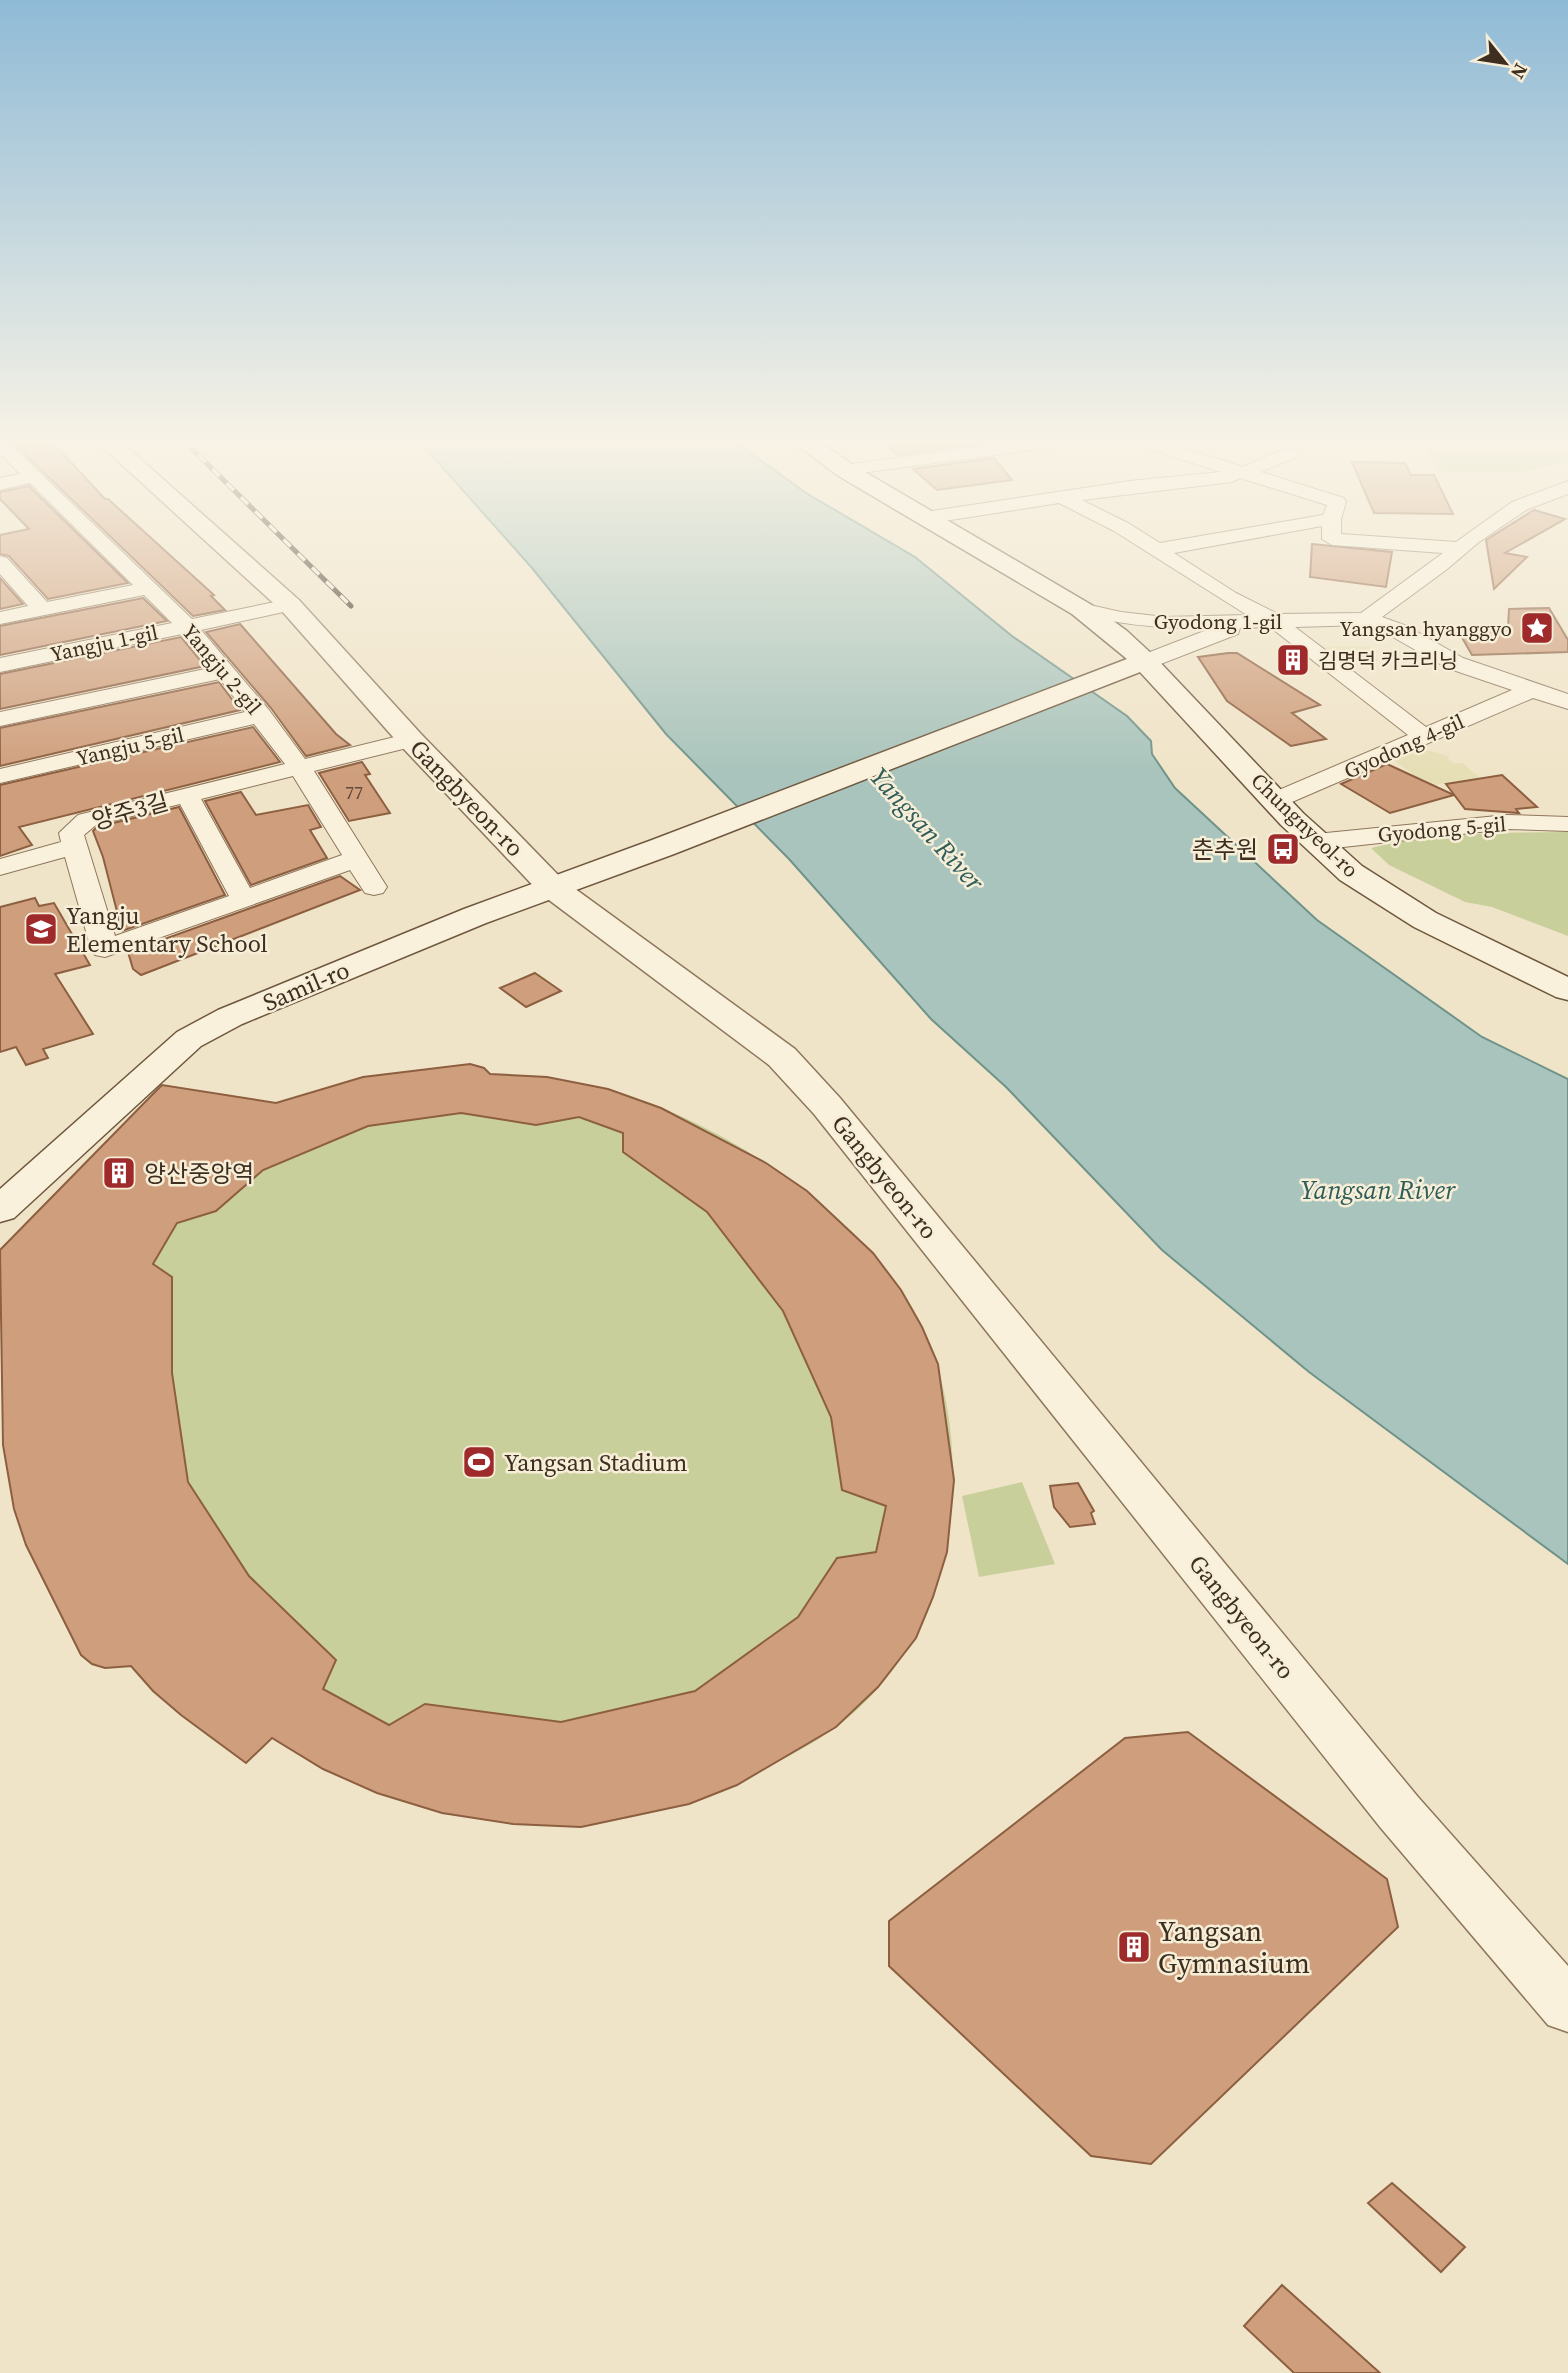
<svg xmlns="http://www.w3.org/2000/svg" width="1568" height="2373" font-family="'Source Serif 4','Noto Sans KR',serif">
  <rect width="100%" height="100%" fill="#f0e4c8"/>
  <g fill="#e6deb5">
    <polygon points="1368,646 1378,661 1333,661 1318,647"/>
    <polygon points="1418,747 1450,757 1447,759 1453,763 1462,763 1481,779 1462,790 1453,782 1429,786 1392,759"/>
  </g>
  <g fill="#c9cf9b">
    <polygon points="1422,441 1568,441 1568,462 1520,472 1438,471"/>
    <path d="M1568 832V936L1492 907 1465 902 1389 865 1371 848C1435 832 1501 833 1568 832Z"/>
    <path d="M470 1064 484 1068 491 1074C530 1076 568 1079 607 1089 722 1120 873 1219 924 1330 949 1385 957 1454 951 1514 943 1598 904 1677 835 1728 816 1742 794 1753 774 1764 723 1793 671 1811 612 1821 603 1823 591 1827 581 1826 563 1826 518 1809 498 1803 423 1781 348 1760 272 1738L246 1763C204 1735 164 1704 131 1667 116 1668 102 1671 89 1662 78 1654 74 1637 67 1625 26 1554 3 1493 3 1411L264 1107 363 1077Z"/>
    <polygon points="1022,1482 1055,1564 979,1577 962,1496"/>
  </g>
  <polygon fill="#a9c4bc" stroke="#6f938a" stroke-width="2" points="419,441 734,441 806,493 915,557 1012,636 1127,716 1151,741 1152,754 1175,788 1317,920 1482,1037 1568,1079 1568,1564 1309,1372 1162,1250 1006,1087 931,1019 789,859 666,734 532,568"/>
  <g fill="#cf9f7d" stroke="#8d5f41" stroke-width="2" fill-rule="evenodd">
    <polygon points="11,441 51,441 105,499 108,499 214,595 211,596 225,610 193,616"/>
    <polygon points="882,441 981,441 983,443 898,455"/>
    <polygon points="994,458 1012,480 937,490 913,469"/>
    <polygon points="1352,462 1405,463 1411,475 1434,475 1453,514 1374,513"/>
    <polygon points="29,486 128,583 48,599 9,556 0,554 0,535 29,529 0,499 0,492"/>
    <polygon points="1534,510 1565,519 1505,553 1527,557 1494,589 1486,540"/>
    <polygon points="1312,544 1392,552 1386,587 1310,577"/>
    <polygon points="0,578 23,604 0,609"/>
    <polygon points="143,598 167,621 0,655 0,626"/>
    <polygon points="1549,608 1568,640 1568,652 1472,655 1456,627 1508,627 1509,609"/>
    <polygon points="240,624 336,734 350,745 306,756 271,708 206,632"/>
    <polygon points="181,637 205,666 0,709 0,674"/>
    <polygon points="1228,653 1237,653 1320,705 1292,713 1326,739 1291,746 1227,701 1198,657"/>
    <polygon points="219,682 240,710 0,766 0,728"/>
    <polygon points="253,727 280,762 19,827 32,845 0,856 0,785"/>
    <polygon points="362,762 370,774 365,775 390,813 349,821 319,773"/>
    <polygon points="1387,764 1454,795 1390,813 1341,784"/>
    <polygon points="1502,775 1537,807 1516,809 1519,813 1465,809 1446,784"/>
    <polygon points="241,792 256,815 308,805 321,827 310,830 327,858 251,885 205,801"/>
    <polygon points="179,807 225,895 122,931 103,857 93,831 97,827"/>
    <polygon points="340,876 360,890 141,975 133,969 128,952"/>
    <polygon points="35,898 39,906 54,903 90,965 55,974 93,1034 43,1049 48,1058 26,1065 16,1047 0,1052 0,907"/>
    <polygon points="535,973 561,991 526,1007 500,988"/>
    <path d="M470 1064 484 1068 490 1074 547 1077 608 1089 661 1108 766 1163 807 1191 873 1253 901 1290 922 1327 938 1364 954 1480 947 1552 933 1597 916 1638 878 1687 836 1727 737 1785 689 1804 581 1827 513 1824 442 1813 377 1793 323 1769 272 1738 246 1763 181 1715 153 1691 131 1666 105 1668 92 1664 81 1655 26 1545 14 1509 3 1445 0 1250 153 1094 162 1085 276 1103 363 1077ZM461 1113 536 1125 579 1117 623 1133V1152L707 1212 783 1311 831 1417 842 1490 886 1506 876 1552 837 1558 798 1617 695 1691 561 1722 425 1704 389 1725 323 1689 336 1660 249 1576 188 1482 172 1373V1277L153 1264 177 1223 216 1211 263 1170 368 1126Z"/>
    <polygon points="1078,1483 1094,1511 1091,1513 1095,1524 1070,1527 1054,1507 1050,1486"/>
    <polygon points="1188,1732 1387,1879 1398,1927 1151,2164 1091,2156 889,1966 889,1921 1125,1738"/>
    <polygon points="1392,2183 1465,2247 1441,2272 1368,2203"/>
    <polygon points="1282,2285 1380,2373 1294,2373 1244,2326"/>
  </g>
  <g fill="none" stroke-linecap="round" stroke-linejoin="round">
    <defs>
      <g id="minor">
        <path d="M0 441H7L192 619 290 599 297 601 300 605 297 609 201 630 269 710 305 759 411 733 419 735 423 740 419 745 314 771 387 887 383 893 374 895 365 893 350 870 105 957 95 955 91 949 65 857 0 875V859L61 842 59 833 78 815 285 764 254 724 0 783V769L245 712 220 679 0 726V712L210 668 182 634 0 672V658L172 623 144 595 0 624V612L28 606 0 574V556L7 558 47 602 133 585 30 483 0 490V478L20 474 0 454ZM293 776 342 855 250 888 201 799ZM180 804 229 896 115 936 84 835 96 825Z"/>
        <polygon points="1019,441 1071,441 1062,446 845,475 836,470 845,465"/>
        <path d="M1133 441H1162L1243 467 1284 449H1296L1299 453 1296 457 1261 472 1344 498 1346 502 1341 519V534L1456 542 1512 502 1568 481V494L1526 510 1479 542 1446 570 1382 617 1407 626 1463 658 1568 694V709L1533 698 1285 805 1276 807 1267 805 1264 800 1267 795 1408 735 1270 627 1240 628 1238 634 1153 667H1137L1134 662 1137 657 1212 628C1164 629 1120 625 1074 613L1071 609 1074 605 1081 603 1121 612 1165 617 1247 615 1114 531 1059 503 925 524 915 518 925 512 1130 481 1221 472 1136 445ZM1240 478 1327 505 1323 515 1160 543 1128 523 1082 500 1232 482ZM1322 526V539L1332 545 1443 553 1361 613 1278 614 1236 593 1174 553ZM1364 625 1391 636 1447 668 1512 690 1426 727 1295 627Z"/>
        <polygon points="1507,815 1568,817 1568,831 1507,829 1316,850 1307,847 1303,842 1307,837 1316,834"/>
      </g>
      <polygon id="tertiary" points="96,441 120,441 299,600 421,734 563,880 795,1049 840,1098 1418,1797 1568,1966 1568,2032 1548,2025 1380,1827 814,1114 769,1065 541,894 401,746 281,610"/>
      <polygon id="secondary" points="792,441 818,441 853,465 1090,604 1127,631 1154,656 1303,813 1362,866 1436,913 1568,977 1568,1000 1556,997 1414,927 1340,880 1281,825 1140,672 674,854 486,923 242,1024 201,1046 14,1218 0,1222 0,1189 177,1032 218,1010 464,909 652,840 1127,659 1072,614 837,475"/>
    </defs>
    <use href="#minor" stroke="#8d765c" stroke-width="2"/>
    <use href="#tertiary" stroke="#8d765c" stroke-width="3"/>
    <use href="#secondary" stroke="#6f573f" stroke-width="3"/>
    <use href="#minor" fill="#faf1dc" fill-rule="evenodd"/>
    <use href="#tertiary" fill="#faf1dc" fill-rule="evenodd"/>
    <use href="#secondary" fill="#faf1dc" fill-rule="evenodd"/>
    <defs>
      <polyline id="rail" points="184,441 351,606"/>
    </defs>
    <use href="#rail" stroke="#3d2e20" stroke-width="5"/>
    <use href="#rail" stroke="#f7eed8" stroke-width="3.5" stroke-dasharray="10" stroke-linecap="butt"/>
  </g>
  <linearGradient id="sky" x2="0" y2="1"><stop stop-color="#8fbad6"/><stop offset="0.57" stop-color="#f8f3e6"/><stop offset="1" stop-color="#f8f3e6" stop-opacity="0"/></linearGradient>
  <rect width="1568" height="774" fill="url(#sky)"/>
  <defs>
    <symbol id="sight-square" viewBox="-11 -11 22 22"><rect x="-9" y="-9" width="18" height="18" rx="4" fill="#9e2a2b" stroke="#f7eed8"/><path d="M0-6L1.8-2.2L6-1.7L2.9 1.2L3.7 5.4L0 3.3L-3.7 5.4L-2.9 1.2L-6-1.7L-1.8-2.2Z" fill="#fff"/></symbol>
    <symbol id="building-square" viewBox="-11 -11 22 22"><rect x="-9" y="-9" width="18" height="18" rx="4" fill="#9e2a2b" stroke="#f7eed8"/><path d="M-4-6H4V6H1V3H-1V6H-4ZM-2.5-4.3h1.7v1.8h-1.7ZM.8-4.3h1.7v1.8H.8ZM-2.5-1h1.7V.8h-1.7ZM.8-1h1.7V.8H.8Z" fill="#fff"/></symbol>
    <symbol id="bus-square" viewBox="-11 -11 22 22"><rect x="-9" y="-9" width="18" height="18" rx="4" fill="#9e2a2b" stroke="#f7eed8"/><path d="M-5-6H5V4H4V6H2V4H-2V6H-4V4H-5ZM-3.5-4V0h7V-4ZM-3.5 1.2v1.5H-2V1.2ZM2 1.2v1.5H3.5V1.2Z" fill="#fff"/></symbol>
    <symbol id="school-square" viewBox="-11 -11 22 22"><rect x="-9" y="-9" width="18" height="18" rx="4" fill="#9e2a2b" stroke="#f7eed8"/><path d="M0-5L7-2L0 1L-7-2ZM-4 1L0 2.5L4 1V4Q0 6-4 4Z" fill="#fff"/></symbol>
    <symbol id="stadium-square" viewBox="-11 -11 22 22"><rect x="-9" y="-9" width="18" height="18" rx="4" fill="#9e2a2b" stroke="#f7eed8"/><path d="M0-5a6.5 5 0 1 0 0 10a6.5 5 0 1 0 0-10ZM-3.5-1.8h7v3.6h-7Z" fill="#fff"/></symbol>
  </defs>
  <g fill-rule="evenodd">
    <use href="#sight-square" x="1518" y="609" width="38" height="38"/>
    <use href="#building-square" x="1274" y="641" width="38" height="38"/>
    <use href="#bus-square" x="1264" y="830" width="38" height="38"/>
    <use href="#school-square" x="22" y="910" width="38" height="38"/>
    <use href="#building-square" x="100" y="1154" width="38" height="38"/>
    <use href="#stadium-square" x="460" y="1443" width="38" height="38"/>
    <use href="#building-square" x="1115" y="1928" width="38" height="38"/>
  </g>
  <g text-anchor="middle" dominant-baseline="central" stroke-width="5" stroke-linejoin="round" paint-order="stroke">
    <g font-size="18" fill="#624a37">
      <text x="354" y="792">77</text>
    </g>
    <g font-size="21" fill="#3d2e20" stroke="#f7eed8">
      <text x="1218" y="621">Gyodong 1-gil</text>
      <text transform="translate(104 643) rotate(-12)">Yangju 1-gil</text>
      <text transform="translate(222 669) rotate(50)">Yangju 2-gil</text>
      <text transform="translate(130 746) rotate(-13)">Yangju 5-gil</text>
      <text transform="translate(1404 746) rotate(-24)">Gyodong 4-gil</text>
      <text transform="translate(1305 825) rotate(44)">Chungnyeol-ro</text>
      <text transform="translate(1442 829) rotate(-5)">Gyodong 5-gil</text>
    </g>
    <g font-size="21" fill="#3d2e20" stroke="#f7eed8" text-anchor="end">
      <text x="1512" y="628">Yangsan hyanggyo</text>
      <text x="1318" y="660" text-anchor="start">김명덕 카크리닝</text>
    </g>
    <g font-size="24" fill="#3d2e20" stroke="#f7eed8">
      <text transform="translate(467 798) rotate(46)">Gangbyeon-ro</text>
      <text transform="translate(130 811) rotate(-16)">양주3길</text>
      <text transform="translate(306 986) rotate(-23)">Samil-ro</text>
      <text transform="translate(885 1177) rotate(51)">Gangbyeon-ro</text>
      <text transform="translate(1242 1617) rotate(51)">Gangbyeon-ro</text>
    </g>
    <g font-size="24" fill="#3d2e20" stroke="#f7eed8" text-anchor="start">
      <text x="1258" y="849" text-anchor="end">춘추원</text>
      <text x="66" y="915">Yangju<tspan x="66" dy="28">Elementary School</tspan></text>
      <text x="144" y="1173">양산중앙역</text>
      <text x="504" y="1462">Yangsan Stadium</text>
    </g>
    <g font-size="26" font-style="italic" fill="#2f5d5a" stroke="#f7eed8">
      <text transform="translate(927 829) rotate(48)">Yangsan River</text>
      <text x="1378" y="1190">Yangsan River</text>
    </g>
    <g font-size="28" fill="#3d2e20" stroke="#f7eed8" text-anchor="start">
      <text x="1158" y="1931">Yangsan<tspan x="1158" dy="32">Gymnasium</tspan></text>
    </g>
  </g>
  <g transform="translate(1505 63) rotate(120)" stroke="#f7eed8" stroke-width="5" paint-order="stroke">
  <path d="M0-5L12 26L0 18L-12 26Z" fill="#3d2e20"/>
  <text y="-10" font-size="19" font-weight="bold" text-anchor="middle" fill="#3d2e20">N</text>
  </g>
</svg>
